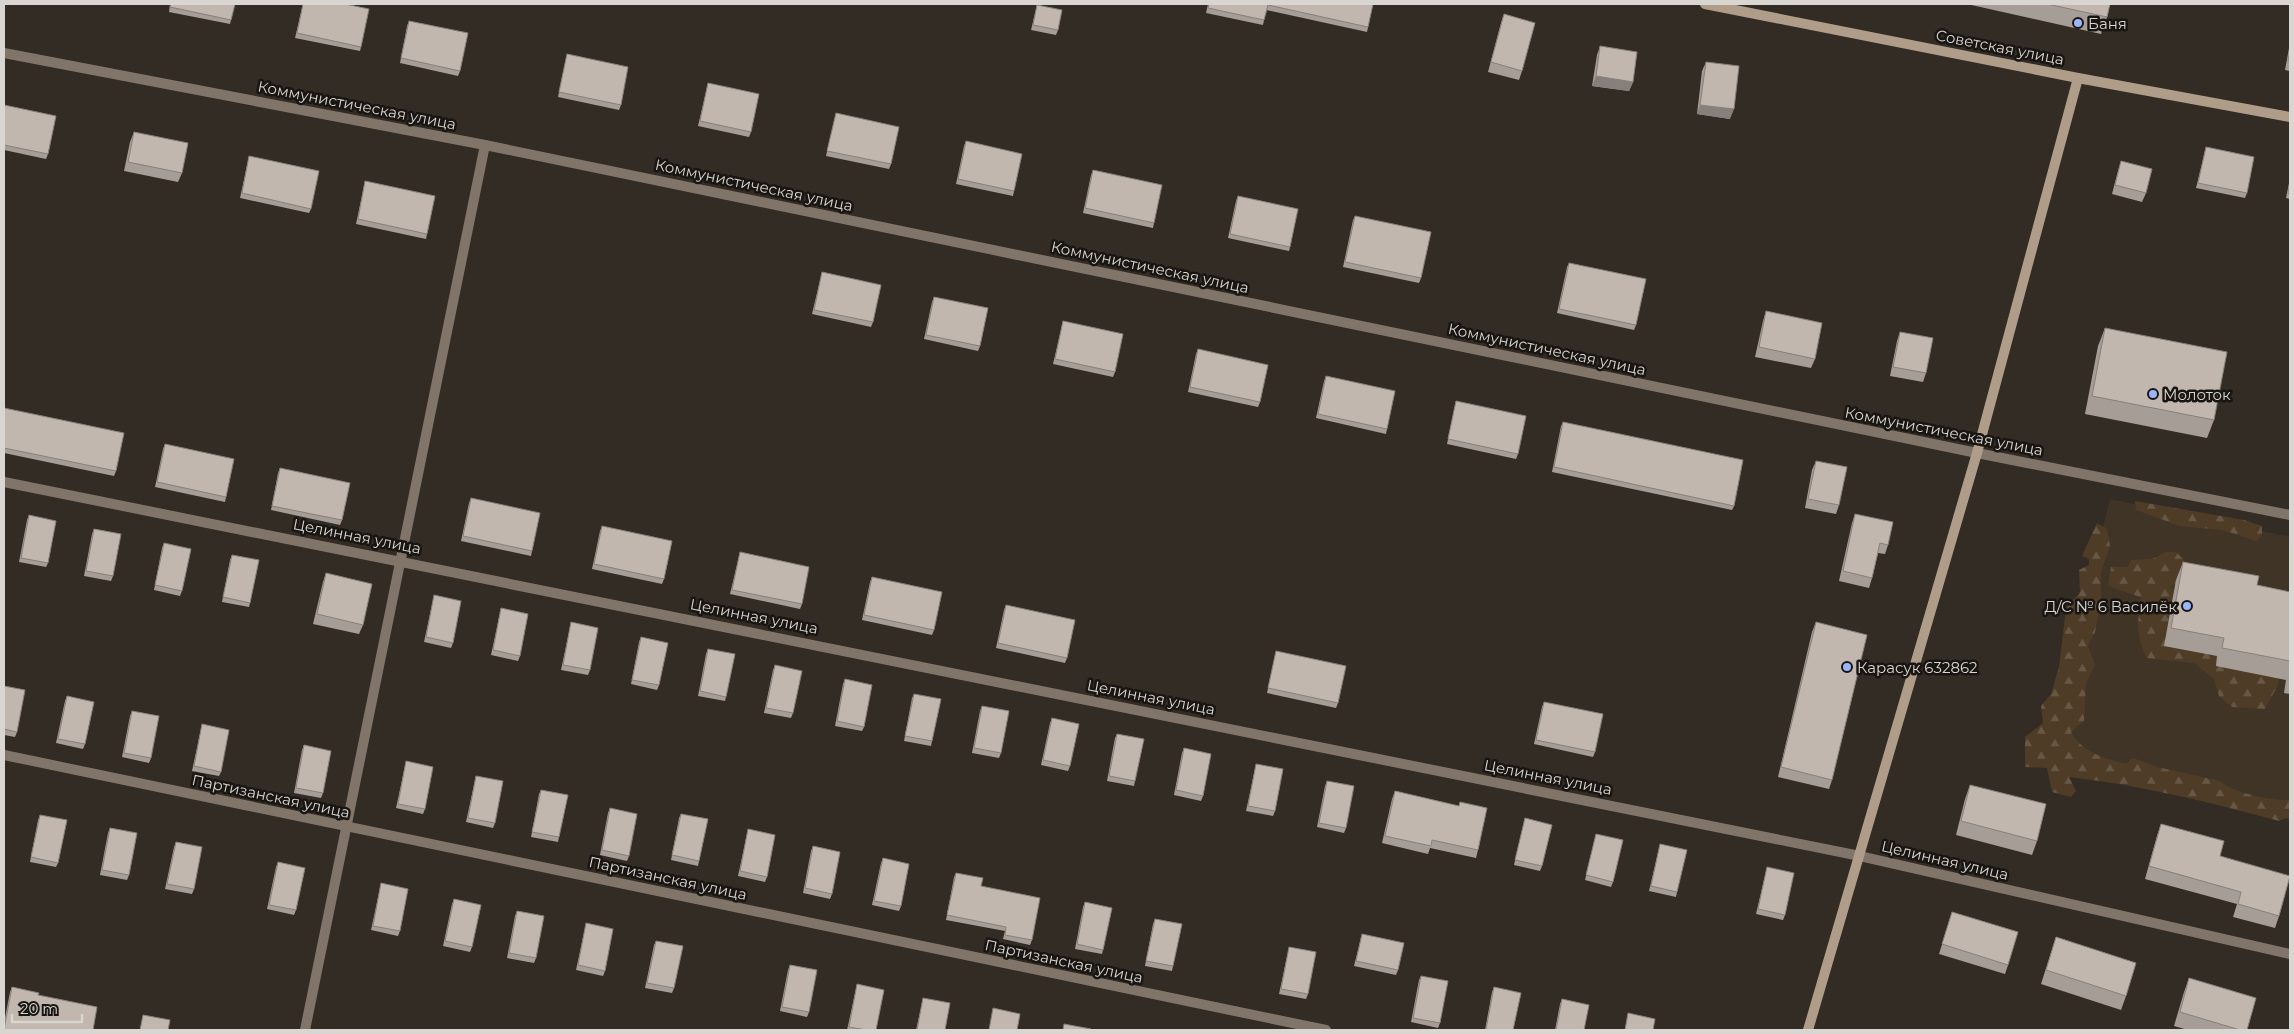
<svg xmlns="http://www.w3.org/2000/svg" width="2294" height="1034" font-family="Montserrat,sans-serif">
  <defs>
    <pattern id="forest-firs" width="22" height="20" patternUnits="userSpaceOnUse" patternTransform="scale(1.25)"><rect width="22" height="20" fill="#4e3c27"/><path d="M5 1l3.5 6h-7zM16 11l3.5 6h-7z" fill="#675745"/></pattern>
  </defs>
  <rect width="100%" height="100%" fill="#332c24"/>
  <polygon fill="#403427" points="2110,499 2290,537 2290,812 2064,763 2066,675"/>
  <g fill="url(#forest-firs)">
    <polygon points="2135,501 2244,520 2262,526 2262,535 2256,541 2223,530 2180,526 2136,510"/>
    <path d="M2097 523 2107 529 2110 546 2101 572V602L2095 632 2088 646 2095 665 2086 683 2084 721 2071 732C2082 753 2105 758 2126 764L2133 758 2157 767 2220 781C2232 793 2273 801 2290 800V820L2286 818 2279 821C2209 802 2140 785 2069 777L2076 791 2071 797 2052 792 2047 768 2025 767V737L2043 723 2041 706 2051 694 2059 667 2066 609 2080 592 2079 570 2089 565V559L2082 556Z"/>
    <path d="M2166 552H2176L2184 560 2189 569 2187 577 2172 586 2176 602 2280 665 2278 685 2265 709 2232 707 2219 696 2214 679 2194 663 2147 658C2141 647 2138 635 2138 622 2139 612 2142 607 2140 597L2108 586 2111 567H2128L2131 560 2152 559Z"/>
  </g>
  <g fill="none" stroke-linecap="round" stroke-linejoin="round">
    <g stroke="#817569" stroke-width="10">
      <polyline points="4,53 485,145 1977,453 2290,515"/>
      <polyline points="4,482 1860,856 2290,954"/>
      <polyline points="4,755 1326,1030"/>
      <polyline points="305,1030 485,145"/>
    </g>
    <g stroke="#b09d89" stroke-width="10">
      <polyline points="1705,4 2078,78 2290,117"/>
      <polyline points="1808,1030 1977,453 2078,78"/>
    </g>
  </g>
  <g fill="#a69d96">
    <polygon points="170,4 235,4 230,24 169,12"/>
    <polygon points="303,4 345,4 361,47 360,51 295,38"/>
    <polygon points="1208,4 1373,4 1367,32 1266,10 1263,25 1206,13"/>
    <polygon points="1967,4 2110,4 2107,17 2101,34"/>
    <polygon points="1037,5 1058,30 1056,35 1031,30"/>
    <polygon points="1504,14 1522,71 1519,80 1488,72 1501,23"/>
    <polygon points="409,21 460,71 458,76 400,63 407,26"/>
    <polygon points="2290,43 2290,71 2285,70"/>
    <polygon points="1600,46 1633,82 1629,91 1592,86 1597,55"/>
    <polygon points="567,54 621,105 619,110 558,97 566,59"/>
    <polygon points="1706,62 1730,119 1697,114 1702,71"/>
    <polygon points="708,83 751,132 749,137 698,126"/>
    <polygon points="4,105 48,154 46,159 4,150"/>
    <polygon points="836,113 891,164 889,169 826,156"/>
    <polygon points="134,132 182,173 178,182 124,171 130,142"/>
    <polygon points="966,141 1014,191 1013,196 956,184 964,146"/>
    <polygon points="2206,147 2247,193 2245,198 2196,188"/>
    <polygon points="249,156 311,209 309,213 240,198 248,161"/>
    <polygon points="2121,161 2146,193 2142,202 2112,194 2118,171"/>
    <polygon points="1093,170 1154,223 1153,228 1083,213 1091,175"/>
    <polygon points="2290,178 2290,199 2286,198"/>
    <polygon points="365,181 427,234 426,239 356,224 364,186"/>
    <polygon points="1238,196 1290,247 1289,251 1228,238 1236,201"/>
    <polygon points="1355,216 1421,278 1419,283 1343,267 1353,220"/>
    <polygon points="1569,263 1636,325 1634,330 1557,313 1567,267"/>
    <polygon points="822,272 873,322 871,327 812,314"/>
    <polygon points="934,297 980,346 978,351 924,339 932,302"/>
    <polygon points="1766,311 1815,359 1811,368 1755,357 1763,321"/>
    <polygon points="1063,321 1115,372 1113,377 1053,364"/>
    <polygon points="2105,328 2214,420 2207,438 2085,414 2098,346"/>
    <polygon points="1900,332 1926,373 1923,382 1890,376 1897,341"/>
    <polygon points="1198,349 1260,402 1258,407 1188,392 1196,354"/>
    <polygon points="1326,376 1387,429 1386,434 1316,418 1324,381"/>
    <polygon points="1456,401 1518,454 1516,459 1447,444 1455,406"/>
    <polygon points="4,408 116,471 114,476 4,453"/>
    <polygon points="1563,422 1734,506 1732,510 1552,472 1561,426"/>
    <polygon points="165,444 226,497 225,502 155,487 163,449"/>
    <polygon points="1816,461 1839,505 1836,514 1805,508 1812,470"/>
    <polygon points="280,468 342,520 340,525 271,510 278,473"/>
    <polygon points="471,498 532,551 531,556 461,541 469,503"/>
    <polygon points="1855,514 1888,545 1885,554 1878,553 1872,578 1869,588 1839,581 1852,523"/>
    <polygon points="29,515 48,563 46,567 19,562 27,520"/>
    <polygon points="602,526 664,579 662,584 592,569 600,531"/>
    <polygon points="94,529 113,576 111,581 84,576 92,534"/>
    <polygon points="164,543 182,591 180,596 154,590 162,548"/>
    <polygon points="740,552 802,604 800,609 730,594"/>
    <polygon points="232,555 250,603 249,607 222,602 230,560"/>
    <polygon points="2183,562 2257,585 2290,592 2290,694 2284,693 2286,680 2216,666 2217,656 2164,646 2176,580"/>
    <polygon points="326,573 363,625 359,634 313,624 323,582"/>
    <polygon points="872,577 934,630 932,635 862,620 870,582"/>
    <polygon points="434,595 453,643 451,648 424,642 433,600"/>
    <polygon points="1006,605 1067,658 1065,663 996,648 1004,610"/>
    <polygon points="501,608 520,656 518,661 491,655 500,613"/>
    <polygon points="571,622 590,670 588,675 561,670 570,627"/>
    <polygon points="1816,622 1832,780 1829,789 1778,777 1812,632"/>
    <polygon points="641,637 659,685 657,690 631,684 639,642"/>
    <polygon points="708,649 726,697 725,701 698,696 706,654"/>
    <polygon points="1276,651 1338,703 1336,708 1267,693 1275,655"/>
    <polygon points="775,665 793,713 791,718 764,713 773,670"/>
    <polygon points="845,679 864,727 862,731 835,726 843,684"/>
    <polygon points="4,686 17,732 15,737 4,735"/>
    <polygon points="914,694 932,741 931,746 904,741 912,698"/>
    <polygon points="67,696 85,744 83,749 56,743 65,701"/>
    <polygon points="1544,702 1595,752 1593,757 1534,744 1542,707"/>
    <polygon points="982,706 1001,753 999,758 972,753 980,711"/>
    <polygon points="132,711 151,758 149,763 122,757 130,716"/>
    <polygon points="1052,718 1070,766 1068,771 1041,765 1050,723"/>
    <polygon points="202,724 221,772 219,776 192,771 201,729"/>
    <polygon points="1117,734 1135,781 1134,786 1107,781 1115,738"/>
    <polygon points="304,745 323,793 321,798 294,793 302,750"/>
    <polygon points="1184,748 1203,796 1201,801 1174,795 1182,753"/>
    <polygon points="406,761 425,809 423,814 396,808 405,766"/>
    <polygon points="1256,764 1275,811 1273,816 1246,811 1255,769"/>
    <polygon points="476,776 495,823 493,828 466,822 475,780"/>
    <polygon points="1327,781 1346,828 1344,833 1317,827 1325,786"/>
    <polygon points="1970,785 2037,841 2032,855 1956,835 1965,799"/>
    <polygon points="541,790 559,837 558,842 531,837 539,794"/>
    <polygon points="1395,791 1459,806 1460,802 1478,850 1476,858 1430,848 1428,854 1382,843 1392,799"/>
    <polygon points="610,808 629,856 627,861 600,855 608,813"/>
    <polygon points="681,814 699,861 698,866 671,860 679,818"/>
    <polygon points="40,815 58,863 56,867 30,862 38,820"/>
    <polygon points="1525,818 1542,866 1540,871 1514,865"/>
    <polygon points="2161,824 2220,856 2279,916 2275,928 2233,917 2237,904 2145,879 2157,836"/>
    <polygon points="110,828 129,875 127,880 100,875 108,833"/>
    <polygon points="748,829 767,877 765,882 738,876 747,834"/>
    <polygon points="1596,834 1613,882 1611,887 1585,880"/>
    <polygon points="176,842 194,889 192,894 165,889 174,847"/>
    <polygon points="1660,844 1677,892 1676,897 1649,891"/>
    <polygon points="813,846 832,894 830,899 803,893 811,851"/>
    <polygon points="883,858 901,906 899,911 872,905 881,863"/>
    <polygon points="278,862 296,910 294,915 267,909 276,867"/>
    <polygon points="1767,867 1785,915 1783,920 1756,914"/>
    <polygon points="956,873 981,886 1032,940 1030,945 1003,939 1005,931 946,920 954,877"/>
    <polygon points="381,883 400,931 398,936 371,930 380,888"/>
    <polygon points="454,899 472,947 470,952 443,946 452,904"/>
    <polygon points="1085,902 1103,950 1102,954 1075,949 1083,907"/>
    <polygon points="517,911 536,958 534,963 507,958 515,916"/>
    <polygon points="1952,912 2008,965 2005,974 1939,954"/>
    <polygon points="1155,919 1173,966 1172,971 1145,966 1153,924"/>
    <polygon points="586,923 605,971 603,976 576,970 585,928"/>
    <polygon points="1362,934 1398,970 1396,975 1354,966"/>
    <polygon points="2056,937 2126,996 2121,1010 2041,984"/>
    <polygon points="656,941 674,988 672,993 645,988 654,945"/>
    <polygon points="1289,947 1308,994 1306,999 1279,994 1288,952"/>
    <polygon points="790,965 809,1012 807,1017 780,1011 788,970"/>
    <polygon points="1421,976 1440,1023 1438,1028 1411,1022 1419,980"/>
    <polygon points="2189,978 2247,1030 2188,1030 2174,1026 2184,992"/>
    <polygon points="857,984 876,1030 847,1030 856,989"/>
    <polygon points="12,987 38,995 93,1030 4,1030 4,1023 10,992"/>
    <polygon points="1494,987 1513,1030 1485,1030 1492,992"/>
    <polygon points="923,998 945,1030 916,1030 922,1003"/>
    <polygon points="1562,999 1584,1030 1555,1030 1560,1004"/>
  </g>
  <g fill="#87807a">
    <polygon points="1596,76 1633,82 1629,91 1592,86"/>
    <polygon points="1700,105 1734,109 1730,119 1697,114"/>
  </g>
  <g fill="#c1b7ae" stroke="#87807a">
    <polygon points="171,4 235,4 231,20 170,7"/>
    <polygon points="303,4 345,4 369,9 361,47 297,33"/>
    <polygon points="1209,4 1373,4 1368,27 1268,5 1264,20 1208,8"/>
    <polygon points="2047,4 2110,4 2107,17"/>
    <polygon points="1037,5 1062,10 1058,30 1033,25"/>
    <polygon points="1504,14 1535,23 1522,71 1491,62"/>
    <polygon points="409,21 468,33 460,71 401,58"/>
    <polygon points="1600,46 1637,52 1633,82 1596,76"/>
    <polygon points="2290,50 2290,61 2288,61"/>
    <polygon points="567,54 628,67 621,105 559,92"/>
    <polygon points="1706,62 1739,66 1734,109 1700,105"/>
    <polygon points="708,83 759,94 751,132 700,121"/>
    <polygon points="4,105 56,116 48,154 4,145"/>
    <polygon points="836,113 899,127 891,164 827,151"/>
    <polygon points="134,132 188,143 182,173 128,162"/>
    <polygon points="966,141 1022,154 1014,191 958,179"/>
    <polygon points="2206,147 2254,157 2247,193 2198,183"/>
    <polygon points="249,156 319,171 311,209 242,193"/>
    <polygon points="2121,161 2152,169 2146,193 2115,185"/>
    <polygon points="1093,170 1162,185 1154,223 1085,208"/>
    <polygon points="365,181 435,196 427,234 358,219"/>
    <polygon points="2290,182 2290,194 2288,193"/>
    <polygon points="1238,196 1298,209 1290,247 1230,234"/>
    <polygon points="1355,216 1431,232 1421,278 1345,262"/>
    <polygon points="1569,263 1646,279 1636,325 1559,309"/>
    <polygon points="822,272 881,285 873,322 814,310"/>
    <polygon points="934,297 988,308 980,346 926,335"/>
    <polygon points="1766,311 1822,323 1815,359 1759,347"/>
    <polygon points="1063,321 1123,334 1115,372 1055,359"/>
    <polygon points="2105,328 2227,352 2214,420 2092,396"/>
    <polygon points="1900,332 1933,338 1926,373 1893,367"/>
    <polygon points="1198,349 1268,365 1260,402 1190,387"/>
    <polygon points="1326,376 1395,391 1387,429 1318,414"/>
    <polygon points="1456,401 1526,416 1518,454 1448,439"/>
    <polygon points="4,408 124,433 116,471 4,448"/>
    <polygon points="1563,422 1743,460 1734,506 1554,467"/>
    <polygon points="165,444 234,459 226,497 157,482"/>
    <polygon points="1816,461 1847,467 1839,505 1808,499"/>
    <polygon points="280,468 350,483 342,520 272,506"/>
    <polygon points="471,498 540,513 532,551 463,536"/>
    <polygon points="1855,514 1893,522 1888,545 1880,543 1872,578 1843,571"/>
    <polygon points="29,515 56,521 48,563 21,558"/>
    <polygon points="602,526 672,541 664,579 594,564"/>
    <polygon points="94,529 121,534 113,576 86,571"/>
    <polygon points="164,543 191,549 182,591 155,585"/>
    <polygon points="740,552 809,567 802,604 732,590"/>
    <polygon points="232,555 259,560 250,603 223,597"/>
    <polygon points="2183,562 2259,576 2257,585 2290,592 2290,661 2222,648 2224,638 2171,628"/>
    <polygon points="326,573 372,584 363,625 317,614"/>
    <polygon points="872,577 942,592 934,630 864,615"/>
    <polygon points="434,595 461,601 453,643 426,637"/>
    <polygon points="1006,605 1075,620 1067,658 998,643"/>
    <polygon points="501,608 528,614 520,656 493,650"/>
    <polygon points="571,622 598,628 590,670 563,665"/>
    <polygon points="1816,622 1867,635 1832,780 1781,767"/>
    <polygon points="641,637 668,643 659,685 632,680"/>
    <polygon points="708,649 735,654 726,697 700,691"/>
    <polygon points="1276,651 1346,666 1338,703 1268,688"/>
    <polygon points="775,665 802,671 793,713 766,708"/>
    <polygon points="845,679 872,685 864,727 837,721"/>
    <polygon points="4,686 25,690 17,732 4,729"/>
    <polygon points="914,694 941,699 932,741 905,736"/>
    <polygon points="67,696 94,702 85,744 58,739"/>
    <polygon points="1544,702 1603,714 1595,752 1536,740"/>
    <polygon points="982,706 1009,711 1001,753 974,748"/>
    <polygon points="132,711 159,716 151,758 124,753"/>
    <polygon points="1052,718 1079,724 1070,766 1043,760"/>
    <polygon points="202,724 229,730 221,772 194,766"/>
    <polygon points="1117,734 1144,739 1135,781 1109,776"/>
    <polygon points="304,745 331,751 323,793 296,788"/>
    <polygon points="1184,748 1211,754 1203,796 1176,790"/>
    <polygon points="406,761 433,767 425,809 398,804"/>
    <polygon points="1256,764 1283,769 1275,811 1248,806"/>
    <polygon points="476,776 503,781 495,823 468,818"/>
    <polygon points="1327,781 1354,786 1346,828 1319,823"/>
    <polygon points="1970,785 2046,804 2037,841 1961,821"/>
    <polygon points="541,790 568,795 559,837 532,832"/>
    <polygon points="1395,791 1459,806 1460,802 1487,808 1478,850 1432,840 1431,846 1385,836"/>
    <polygon points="610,808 637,814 629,856 602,850"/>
    <polygon points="681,814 708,819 699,861 672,855"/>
    <polygon points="40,815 67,820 58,863 31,857"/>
    <polygon points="1525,818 1552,825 1542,866 1515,860"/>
    <polygon points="2161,824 2224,841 2220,856 2290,876 2279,916 2238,904 2241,892 2149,866"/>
    <polygon points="110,828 137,833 129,875 102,870"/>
    <polygon points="748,829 775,835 767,877 740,871"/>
    <polygon points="1596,834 1623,840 1613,882 1586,875"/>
    <polygon points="176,842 202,847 194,889 167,884"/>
    <polygon points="1660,844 1687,850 1677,892 1651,886"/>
    <polygon points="813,846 840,852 832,894 805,888"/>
    <polygon points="883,858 909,864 901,906 874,901"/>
    <polygon points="278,862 305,868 296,910 269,905"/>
    <polygon points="1767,867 1794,873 1785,915 1758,909"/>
    <polygon points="956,873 983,878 981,886 1040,898 1032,940 1005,935 1006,927 947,915"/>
    <polygon points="381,883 408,889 400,931 373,926"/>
    <polygon points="454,899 481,905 472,947 445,941"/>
    <polygon points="1085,902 1112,908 1103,950 1077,944"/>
    <polygon points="517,911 544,916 536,958 509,953"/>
    <polygon points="1952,912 2018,932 2008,965 1942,944"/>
    <polygon points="1155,919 1182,924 1173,966 1146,961"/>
    <polygon points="586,923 613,929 605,971 578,965"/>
    <polygon points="1362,934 1404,943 1398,970 1356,961"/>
    <polygon points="2056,937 2136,963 2126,996 2046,970"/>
    <polygon points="656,941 683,946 674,988 647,983"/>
    <polygon points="1289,947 1316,952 1308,994 1281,989"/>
    <polygon points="790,965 817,970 809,1012 782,1007"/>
    <polygon points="1421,976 1448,981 1440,1023 1413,1018"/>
    <polygon points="2189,978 2256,998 2247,1030 2240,1030 2180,1012"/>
    <polygon points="857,984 884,990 876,1030 867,1030 849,1027"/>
    <polygon points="12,987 39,993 38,995 97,1007 93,1030 8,1030 4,1029"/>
    <polygon points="1494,987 1521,993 1513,1030 1491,1030 1486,1029"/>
    <polygon points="923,998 950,1003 945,1030 917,1030"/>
    <polygon points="1562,999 1589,1005 1584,1030 1556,1030"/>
    <polygon points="993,1008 1020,1014 1017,1030 989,1030"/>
    <polygon points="1628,1013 1655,1019 1653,1030 1625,1030"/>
    <polygon points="143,1015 170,1020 168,1030 140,1030"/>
    <polygon points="1064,1024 1091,1029 1091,1030 1063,1030"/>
  </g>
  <g fill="#9bb5fd" stroke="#181512" stroke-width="2">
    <circle cx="2078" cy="23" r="5"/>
    <circle cx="2153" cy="394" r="5"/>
    <circle cx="2187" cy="606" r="5"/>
    <circle cx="1847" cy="667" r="5"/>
  </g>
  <g text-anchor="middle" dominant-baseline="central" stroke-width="5" stroke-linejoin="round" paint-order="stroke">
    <g font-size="15" fill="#d9d5d0" stroke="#181512" text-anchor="start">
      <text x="2088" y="23">Баня</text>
      <text x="2163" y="394">Молоток</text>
      <text x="2177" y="606" text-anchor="end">Д/С № 6 Василёк</text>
      <text x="1857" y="667">Карасук 632862</text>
    </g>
    <g font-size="15" fill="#d9d5d0" stroke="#181512">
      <text transform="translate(2000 47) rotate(11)">Советская улица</text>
      <text transform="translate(357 105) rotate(11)">Коммунистическая улица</text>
      <text transform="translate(754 185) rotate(12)">Коммунистическая улица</text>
      <text transform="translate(1150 267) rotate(12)">Коммунистическая улица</text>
      <text transform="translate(1547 349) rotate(12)">Коммунистическая улица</text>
      <text transform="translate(1944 431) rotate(11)">Коммунистическая улица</text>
      <text transform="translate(357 536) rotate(11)">Целинная улица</text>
      <text transform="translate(754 616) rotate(11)">Целинная улица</text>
      <text transform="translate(1151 697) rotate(11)">Целинная улица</text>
      <text transform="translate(1548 777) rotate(11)">Целинная улица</text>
      <text transform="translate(271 796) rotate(12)">Партизанская улица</text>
      <text transform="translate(1945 860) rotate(13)">Целинная улица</text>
      <text transform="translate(668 878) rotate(12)">Партизанская улица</text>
      <text transform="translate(1064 961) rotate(12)">Партизанская улица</text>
    </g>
  </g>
  <rect width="2294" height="1034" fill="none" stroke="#d9d5d0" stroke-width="10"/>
  <path d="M12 1014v8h70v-8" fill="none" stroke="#d9d5d0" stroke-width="2.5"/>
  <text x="20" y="1014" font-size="15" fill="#d9d5d0" stroke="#181512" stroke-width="4" paint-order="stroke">20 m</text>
</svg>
